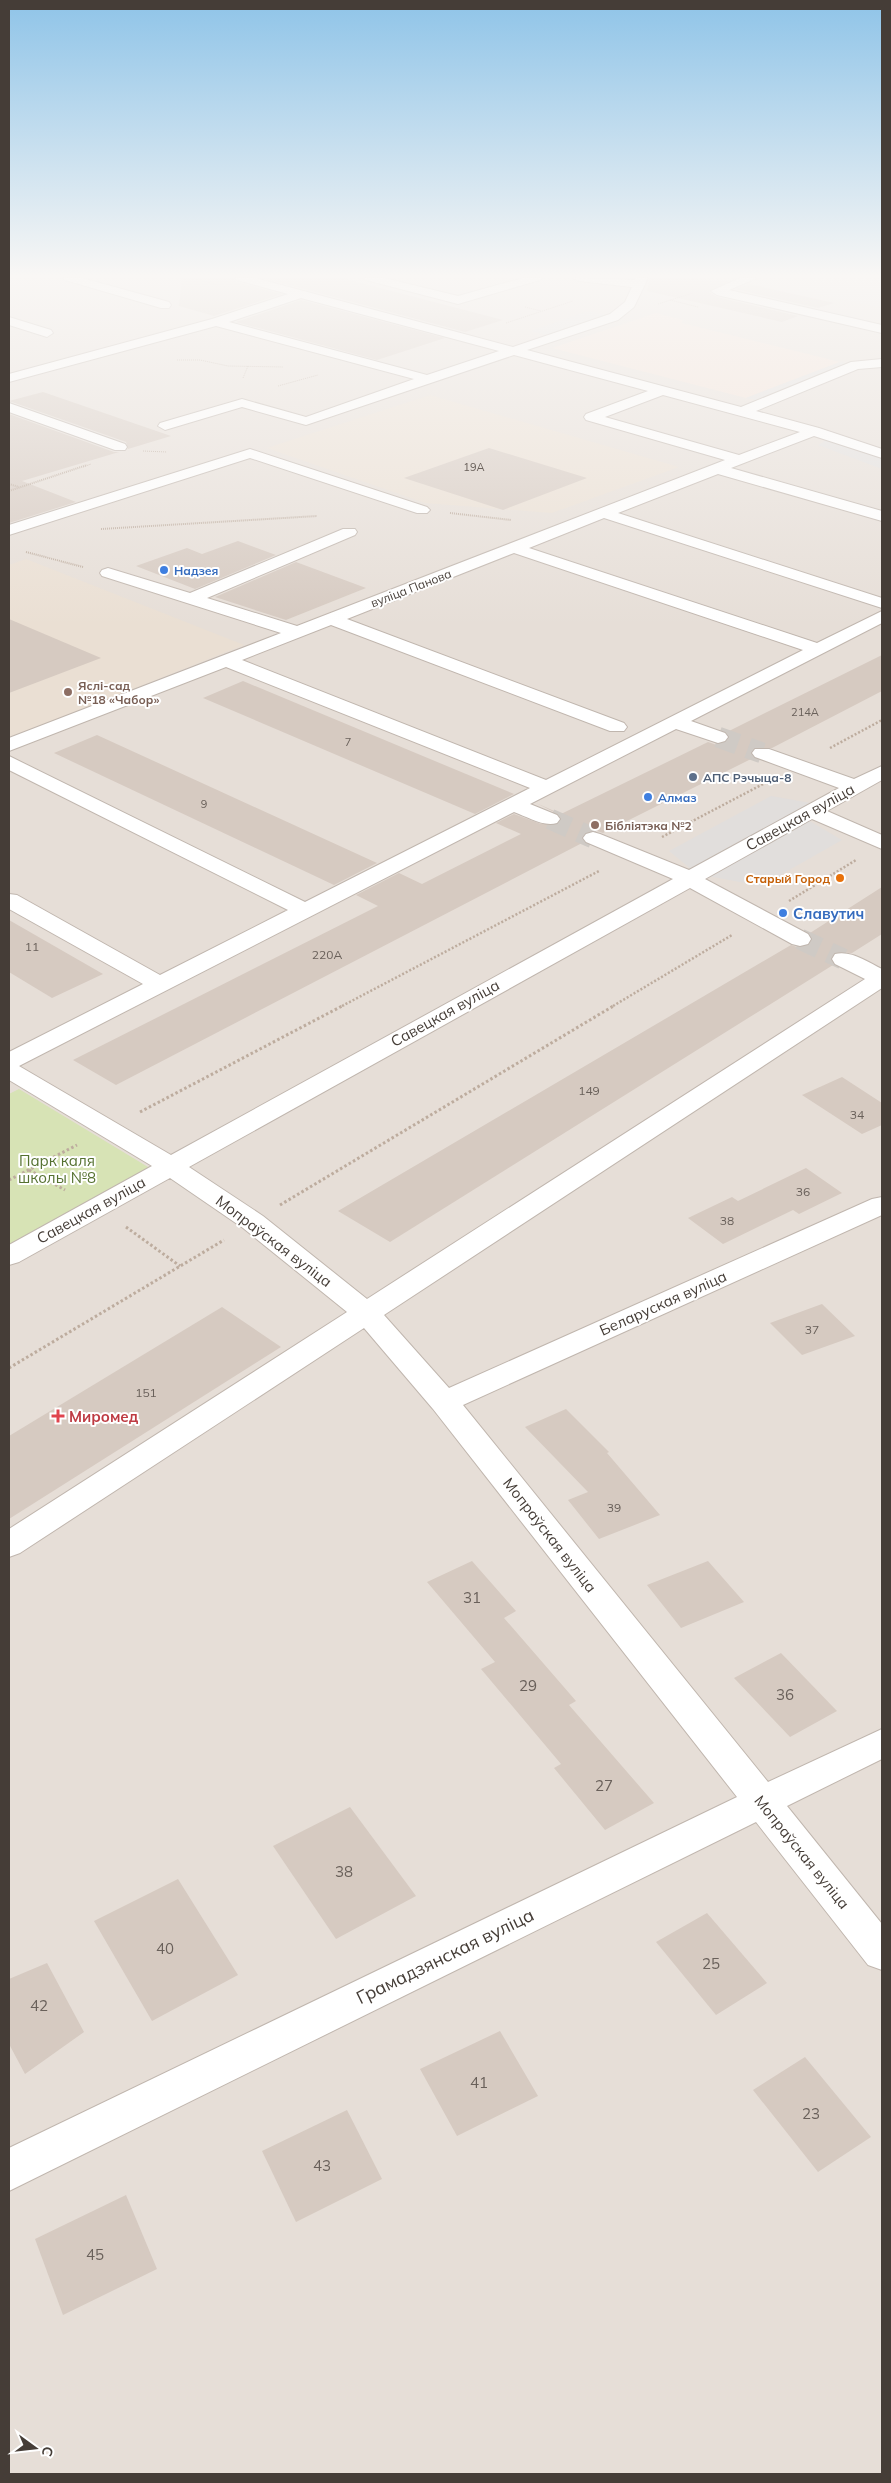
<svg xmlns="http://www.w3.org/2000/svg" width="891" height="2483" font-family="Mulish,sans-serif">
  <rect width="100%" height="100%" fill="#f2ede8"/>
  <rect fill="#e6ded7" x="9" y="278" width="873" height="2196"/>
  <polygon fill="#f2e0d5" points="656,313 683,320 682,323 840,362 746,398 552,348"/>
  <polygon fill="#e5dfdd" points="822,278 882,278 882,308 790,288"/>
  <g fill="#eadfd3">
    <polygon points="430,395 679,467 552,513 425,503 267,448"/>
    <polygon points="26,559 244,645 9,738 9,565"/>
  </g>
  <polygon fill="#d7e3b5" points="19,1089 153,1170 9,1251 9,1094"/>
  <g fill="#e1dedc">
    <polygon points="588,311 614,317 556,337 530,331"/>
    <polygon points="840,362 856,365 766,402 746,398"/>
    <polygon points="831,437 882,454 882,469 818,445"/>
    <polygon points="771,796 822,805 801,816 842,840 761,886 697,874 669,851"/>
  </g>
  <g fill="#d6cac1">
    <polygon points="182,278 233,278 236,282 282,294 214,316 179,306"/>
    <polygon points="263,278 342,278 503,320 465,332"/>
    <polygon points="650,278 731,280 709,292 717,297 798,316 782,322 647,291"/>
    <polygon points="749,284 834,303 818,308 735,289"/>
    <polygon points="301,300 445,338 377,360 236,322"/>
    <polygon points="43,392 171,436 128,449 126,442 9,401"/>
    <polygon points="9,414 114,452 119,452 22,481 76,502 9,523"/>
    <polygon points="489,448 587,478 503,510 404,478"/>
    <polygon points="238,541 276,555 195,589 136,566 187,548 202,554"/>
    <polygon points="296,562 366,588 286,620 215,597"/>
    <polygon points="9,619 101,658 9,693"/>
    <polygon points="882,655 882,691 772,748 754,748 750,753 753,758 603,833 594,830 585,832 581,838 584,842 116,1085 73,1060 378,906 356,895 399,873 422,884 521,834 496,823 514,814 541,824 558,824 562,819 558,814 536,803 561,814 708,742 717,745 726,743 730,737 727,732"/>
    <polygon points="243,681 514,794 475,814 203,698"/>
    <polygon points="97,735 377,863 334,885 54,753"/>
    <polygon points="882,887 882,934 852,953 835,952 830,958 833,965 390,1242 338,1211 791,945 800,948 808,946 813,940 810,933"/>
    <polygon points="9,920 103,974 52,998 9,972"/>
    <polygon points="842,1077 882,1103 882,1125 862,1134 802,1095"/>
    <polygon points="806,1168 842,1193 799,1214 793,1210 723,1244 688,1218 732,1197 738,1201"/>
    <polygon points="822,1304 855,1336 802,1355 770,1323"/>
    <polygon points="222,1307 281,1347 9,1519 9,1436"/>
    <polygon points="566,1409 609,1452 607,1453 660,1515 599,1539 568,1500 588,1492 525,1427"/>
    <polygon points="472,1561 516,1611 504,1618 576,1701 569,1705 654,1803 605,1830 554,1768 561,1764 481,1669 495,1662 427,1582"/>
    <polygon points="708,1561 744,1602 681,1628 647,1585"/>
    <polygon points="781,1653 837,1711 790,1737 734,1678"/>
    <polygon points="350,1807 416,1896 336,1939 273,1846"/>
    <polygon points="178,1879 238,1975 152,2021 94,1921"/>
    <polygon points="707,1913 767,1983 716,2015 656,1942"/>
    <polygon points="47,1963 84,2032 25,2074 9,2044 9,1979"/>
    <polygon points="500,2031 538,2096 457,2136 420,2069"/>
    <polygon points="805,2057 871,2137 818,2172 753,2090"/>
    <polygon points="347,2110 382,2179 296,2222 262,2151"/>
    <polygon points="126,2195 157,2269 63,2315 35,2239"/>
  </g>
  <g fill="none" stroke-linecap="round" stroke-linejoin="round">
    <g stroke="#cfcac5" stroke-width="21" stroke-dasharray="21 11" stroke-linecap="butt">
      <polyline points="718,737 762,753"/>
      <polyline points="550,819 593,838"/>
      <polyline points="800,939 843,959"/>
    </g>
    <defs>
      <g id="minor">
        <polygon points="63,278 82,278 169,302 171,305 169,308 161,308 65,280"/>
        <path d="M235 278H255L513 347 610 314 625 302 632 287 579 281 573 278 635 280 636 278H648L634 307 618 320 527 350 741 407 851 362 882 359V367L858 369 756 411 819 428 882 449V458L814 436 731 468 882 511V521L718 474 618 513 882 598V608L604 518 529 548 817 643 882 611V623L691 721 725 733 728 737 725 741 718 743 676 729 530 804 557 815 560 819 557 823C543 827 528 817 514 812L19 1066 171 1155 673 879 586 842 583 838 586 834 593 832 600 834 689 870 839 788 755 757 752 753 755 749H769L854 779 882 766V780L827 811 882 835V849L812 819 705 879 808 934 811 939 808 944 800 946 792 944 690 888 189 1167 263 1216 367 1299 865 979 835 964 832 959 835 954C851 950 868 962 882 969V988L384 1315 449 1388 872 1199 882 1197V1215L463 1405 768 1782 882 1729V1759L787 1806 882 1924V1970L868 1965 756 1822 9 2191V2148L737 1797 433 1409 364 1328 20 1553 9 1557V1529L347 1312 243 1228 170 1178 19 1262 9 1265V1245L152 1166 9 1080V1052L143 984 9 909V894L17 895 160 975 288 910 9 770V756L305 902 530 788 226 667 9 751V738L281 633 102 576 100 573 102 570 108 568 190 593 343 529H355L357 532 355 535 207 598 297 626 725 460 586 420 584 417 586 414 648 391 514 355 306 425 242 407 165 430 158 426 160 423 242 399 306 417 414 379 216 326 9 382V374L212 319 288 294 237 280ZM301 298 499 351 427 375 229 322ZM663 395 800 432 739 455 605 417ZM514 553 803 650 546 780 242 660 331 625 610 731H624L627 727 624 723 347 619Z"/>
        <polygon points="364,278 384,278 458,296 523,278 542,278 540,280 458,304 366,280"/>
        <polygon points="740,278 757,278 729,290 882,325 882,333 717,295 711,291"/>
        <polygon points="9,317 51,330 53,333 47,337 9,325"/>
        <polygon points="9,403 125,444 127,447 125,450 115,450 9,412"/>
        <polygon points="250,449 427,507 430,510 427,513 417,513 250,458 9,535 9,525"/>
      </g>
    </defs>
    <use href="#minor" stroke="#c0b6ae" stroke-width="2"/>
    <g stroke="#bdac9e" stroke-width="1" stroke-dasharray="1 1" stroke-linecap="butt">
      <polyline points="192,278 218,285"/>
      <polyline points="670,300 698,307"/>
      <polyline points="658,304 693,293"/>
      <polyline points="525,307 541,311"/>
      <polyline points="506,323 573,301"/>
      <polyline points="177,360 200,360 228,366 283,367"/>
      <polyline points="243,378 248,366"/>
      <polyline points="278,386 318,375"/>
      <polyline points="143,451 167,452"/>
      <polyline points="83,467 91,464"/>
    </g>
    <g stroke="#bdac9e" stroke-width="2" stroke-dasharray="1 1" stroke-linecap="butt">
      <polyline points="9,484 19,487"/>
      <polyline points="9,491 87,465"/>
      <polyline points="450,513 511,520"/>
      <polyline points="101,529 317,516"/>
      <polyline points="26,552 83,567"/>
    </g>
    <g stroke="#bdac9e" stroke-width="2.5" stroke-dasharray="2 2" stroke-linecap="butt">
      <polyline points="830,748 882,720"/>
      <polyline points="662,837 765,783"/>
      <polyline points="789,901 856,860"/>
      <polyline points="342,1006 599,871"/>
      <polyline points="613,1006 732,935"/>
    </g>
    <g stroke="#bdac9e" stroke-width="3" stroke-dasharray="2.5 2.5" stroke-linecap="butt">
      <polyline points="140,1112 344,1005"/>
      <polyline points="29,1170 65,1190"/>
      <polyline points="9,1180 77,1145"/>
      <polyline points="280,1205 615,1005"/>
      <polyline points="126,1227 180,1266"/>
      <polyline points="9,1368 224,1240"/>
    </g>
    <use href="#minor" fill="#fff" fill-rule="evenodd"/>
  </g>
  <linearGradient id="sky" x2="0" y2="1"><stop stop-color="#8fc4e8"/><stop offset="0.44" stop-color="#f9f7f5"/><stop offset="1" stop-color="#f9f7f5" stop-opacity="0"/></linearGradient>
  <rect width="891" height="626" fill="url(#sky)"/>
  <g fill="#3f7fe0" stroke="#fff" stroke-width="2">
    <circle cx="164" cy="570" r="5"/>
    <circle cx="648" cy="797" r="5"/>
    <circle cx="783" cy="913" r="5"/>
  </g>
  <g fill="#8d6e63" stroke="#fff" stroke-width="2">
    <circle cx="68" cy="692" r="5"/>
    <circle cx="595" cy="825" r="5"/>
  </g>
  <circle fill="#5c6f8a" stroke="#fff" stroke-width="2" cx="693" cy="777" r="5"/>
  <circle fill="#e8710a" stroke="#fff" stroke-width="2" cx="840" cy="878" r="5"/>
  <path fill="#e0444e" stroke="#fff" stroke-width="2" d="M55.5 1408.5h5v5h5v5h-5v5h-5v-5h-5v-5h5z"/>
  <g text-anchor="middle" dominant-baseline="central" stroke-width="4" stroke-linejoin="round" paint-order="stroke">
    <g font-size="11" fill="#69605a">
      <text x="474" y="467">19А</text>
      <text x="805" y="712">214А</text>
      <text x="348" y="742">7</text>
      <text x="204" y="804">9</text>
    </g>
    <g font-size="12" font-weight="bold" fill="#366cbe" stroke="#fff" text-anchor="start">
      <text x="174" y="570">Надзея</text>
      <text x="658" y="797">Алмаз</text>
    </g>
    <g font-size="12" fill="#453d37" stroke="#fff">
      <text transform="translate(411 588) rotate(-21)">вуліца Панова</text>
    </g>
    <g font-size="12" font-weight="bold" fill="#785e54" stroke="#fff" text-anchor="start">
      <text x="78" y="685">Яслі-сад<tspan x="78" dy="14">№18 «Чабор»</tspan></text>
      <text x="605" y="825">Бібліятэка №2</text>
    </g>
    <g font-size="12" font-weight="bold" fill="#4e5e75" stroke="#fff" text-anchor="start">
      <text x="703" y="777">АПС Рэчыца-8</text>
    </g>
    <g font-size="12" font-weight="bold" fill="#c56008" stroke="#fff" text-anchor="end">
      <text x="830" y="878">Старый Город</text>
    </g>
    <g font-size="12" fill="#69605a">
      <text x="32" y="946">11</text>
      <text x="327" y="954">220А</text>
      <text x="589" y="1090">149</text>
      <text x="857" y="1114">34</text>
      <text x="803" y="1191">36</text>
      <text x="727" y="1220">38</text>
      <text x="812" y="1329">37</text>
      <text x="146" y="1392">151</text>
      <text x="614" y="1507">39</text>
    </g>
    <g font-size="15" fill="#453d37" stroke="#fff">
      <text transform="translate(800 817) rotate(-29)">Савецкая вуліца</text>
      <text transform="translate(445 1013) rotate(-29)">Савецкая вуліца</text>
      <text transform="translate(91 1210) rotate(-29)">Савецкая вуліца</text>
      <text transform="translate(274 1241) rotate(37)">Мопраўская вуліца</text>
      <text transform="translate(663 1303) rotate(-24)">Беларуская вуліца</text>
      <text transform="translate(550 1535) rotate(52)">Мопраўская вуліца</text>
      <text transform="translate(802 1852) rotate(51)">Мопраўская вуліца</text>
    </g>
    <g font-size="15" font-weight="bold" fill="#366cbe" stroke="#fff" text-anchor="start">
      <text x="793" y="913">Славутич</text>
    </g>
    <g font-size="15" fill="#557130" stroke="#fff">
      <text x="57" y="1160">Парк каля<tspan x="57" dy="17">школы №8</tspan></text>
    </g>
    <g font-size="15" font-weight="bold" fill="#be3a42" stroke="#fff" text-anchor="start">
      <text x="69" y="1416">Миромед</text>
    </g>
    <g font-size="15" fill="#69605a">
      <text x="472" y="1597">31</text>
      <text x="528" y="1685">29</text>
      <text x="785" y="1694">36</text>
      <text x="604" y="1785">27</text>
      <text x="344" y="1871">38</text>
      <text x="165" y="1948">40</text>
      <text x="711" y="1963">25</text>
      <text x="39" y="2005">42</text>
      <text x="479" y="2082">41</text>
      <text x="811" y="2113">23</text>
      <text x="322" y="2165">43</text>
      <text x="95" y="2254">45</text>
    </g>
    <g font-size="18" fill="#453d37" stroke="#fff">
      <text transform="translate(445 1956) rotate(-26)">Грамадзянская вуліца</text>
    </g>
  </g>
  <rect width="891" height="2483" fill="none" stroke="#453d37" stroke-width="20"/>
  <g transform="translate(35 2448) rotate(105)" stroke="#ffffff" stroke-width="4" paint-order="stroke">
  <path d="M0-4L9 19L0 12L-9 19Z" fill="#453d37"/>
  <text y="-8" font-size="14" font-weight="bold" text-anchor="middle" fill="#453d37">С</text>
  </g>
</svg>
